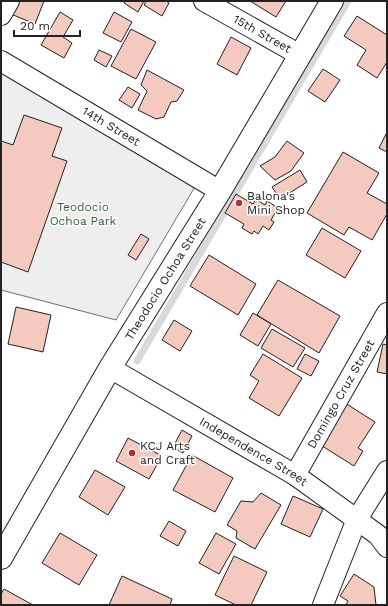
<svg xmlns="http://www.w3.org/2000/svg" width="388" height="606" font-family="'Work Sans',sans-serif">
  <rect width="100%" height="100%" fill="#fff"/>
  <polygon fill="#eee" stroke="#6f6f6f" points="1,69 196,185 116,320 1,290"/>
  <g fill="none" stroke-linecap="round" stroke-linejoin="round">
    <polyline stroke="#d9d9d9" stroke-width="7" points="137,361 348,1"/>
  </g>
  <g fill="#f3c9c0" stroke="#222">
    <polygon points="17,1 44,1 35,24 11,14"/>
    <polygon points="125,1 144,1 138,12 124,3"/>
    <polygon points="146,1 166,1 169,3 162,16 144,5"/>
    <polygon points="250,1 286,1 276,17"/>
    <polygon points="60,12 73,20 63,37 72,43 64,58 41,45"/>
    <polygon points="114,12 132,22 121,42 103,33"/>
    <polygon points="357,16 387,35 387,62 377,78 357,65 366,50 344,36"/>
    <polygon points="131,29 156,42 136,79 111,66"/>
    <polygon points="231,37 251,48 237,75 217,64"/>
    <polygon points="99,50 112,56 106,67 94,60"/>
    <polygon points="323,69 340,80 325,102 308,91"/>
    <polygon points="147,70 184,90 177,101 171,102 164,117 156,119 138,110 147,91 141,85"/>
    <polygon points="128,87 140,94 132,108 119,100"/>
    <polygon points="24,115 62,128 52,156 67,161 28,272 1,262 1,141 13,145"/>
    <polygon points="387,132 387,152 379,148"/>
    <polygon points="287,141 304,153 291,171 275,180 260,166 275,157"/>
    <polygon points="343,152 379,173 367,193 387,204 387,214 372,240 349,227 344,235 307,213"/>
    <polygon points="300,170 307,182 280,199 272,187"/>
    <polygon points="236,194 253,204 256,199 265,205 267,201 278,208 271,220 274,222 269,230 263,226 258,234 254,231 252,234 242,228 244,224 225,213"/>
    <polygon points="322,228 361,251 345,278 306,255"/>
    <polygon points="141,234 149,239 136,260 128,255"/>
    <polygon points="209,255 256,284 238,315 190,286"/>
    <polygon points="278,280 340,316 319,353 257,315"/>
    <polygon points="16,307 51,315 43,352 8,344"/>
    <polygon points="253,313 271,324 258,346 240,335"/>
    <polygon points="174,320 192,331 180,351 162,340"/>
    <polygon points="272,329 305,348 293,367 261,348"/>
    <polygon points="383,344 387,345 387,374 377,372"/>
    <polygon points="263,354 302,378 279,416 249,398 259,381 250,375"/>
    <polygon points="305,354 319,361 311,376 297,369"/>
    <polygon points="345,403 375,422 358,448 363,451 354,466 319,444"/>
    <polygon points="182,430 192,436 183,453 173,447"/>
    <polygon points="128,438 162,456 149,479 116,461"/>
    <polygon points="192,455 233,478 215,512 173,490"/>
    <polygon points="95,470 125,487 108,515 79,497"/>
    <polygon points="261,493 281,505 255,549 236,538 237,531 227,525 241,501 253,502"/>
    <polygon points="293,496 323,509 310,537 281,524"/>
    <polygon points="169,521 186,531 178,546 160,536"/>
    <polygon points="60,533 97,555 79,585 42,563"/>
    <polygon points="216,533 236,544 219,574 199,563"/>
    <polygon points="234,556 267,572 251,605 236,605 215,595"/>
    <polygon points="354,574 374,587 376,605 346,605 348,601 340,596"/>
    <polygon points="122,576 172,599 170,605 109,605"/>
    <polygon points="4,589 33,605 1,605 1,594"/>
  </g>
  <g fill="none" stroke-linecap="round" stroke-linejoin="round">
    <defs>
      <g id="street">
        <path id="s1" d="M204 1 300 55"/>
        <polyline points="1,15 9,1"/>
        <path id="s2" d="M1 61 220 191"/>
        <path id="s3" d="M110 368 295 475 378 535 387 547"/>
        <path id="s4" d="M295 475 387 313"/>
        <polyline points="323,605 357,519 387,471"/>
      </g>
      <g id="secondary">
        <path id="s5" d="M1 558 110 368 220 191 332 1"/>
      </g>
    </defs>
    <use href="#street" stroke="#222" stroke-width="22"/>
    <use href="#secondary" stroke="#222" stroke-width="24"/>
    <use href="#street" stroke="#fff" stroke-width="20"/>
    <use href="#secondary" stroke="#fff" stroke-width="22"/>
  </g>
  <g fill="#c62828" stroke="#fff" stroke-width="1.5">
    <circle cx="239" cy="203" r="4"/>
    <circle cx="132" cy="453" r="4"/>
  </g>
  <g text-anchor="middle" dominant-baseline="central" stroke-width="3" stroke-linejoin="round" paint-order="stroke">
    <g font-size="12" fill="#222" stroke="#fff">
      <text stroke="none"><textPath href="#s1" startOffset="67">15th Street</textPath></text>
      <text stroke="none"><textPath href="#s2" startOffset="128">14th Street</textPath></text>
      <text stroke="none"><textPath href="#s5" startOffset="324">Theodocio Ochoa Street</textPath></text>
      <text stroke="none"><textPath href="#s4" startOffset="93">Domingo Cruz Street</textPath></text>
      <text stroke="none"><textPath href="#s3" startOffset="166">Independence Street</textPath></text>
    </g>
    <g font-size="12" fill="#222" stroke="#fff" text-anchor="start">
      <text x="247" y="196">Balona's<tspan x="247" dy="14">Mini Shop</tspan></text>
      <text x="140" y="446">KCJ Arts<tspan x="140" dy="14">and Craft</tspan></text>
    </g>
    <g font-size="12" fill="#2f5e38" stroke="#fff">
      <text x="83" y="207">Teodocio<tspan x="83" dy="14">Ochoa Park</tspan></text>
    </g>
  </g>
  <rect width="388" height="606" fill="none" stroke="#222222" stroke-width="4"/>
  <path d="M14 30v6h66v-6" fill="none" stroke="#222222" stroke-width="2"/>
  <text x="20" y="30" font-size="12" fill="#222222" stroke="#ffffff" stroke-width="3" paint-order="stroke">20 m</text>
</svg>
